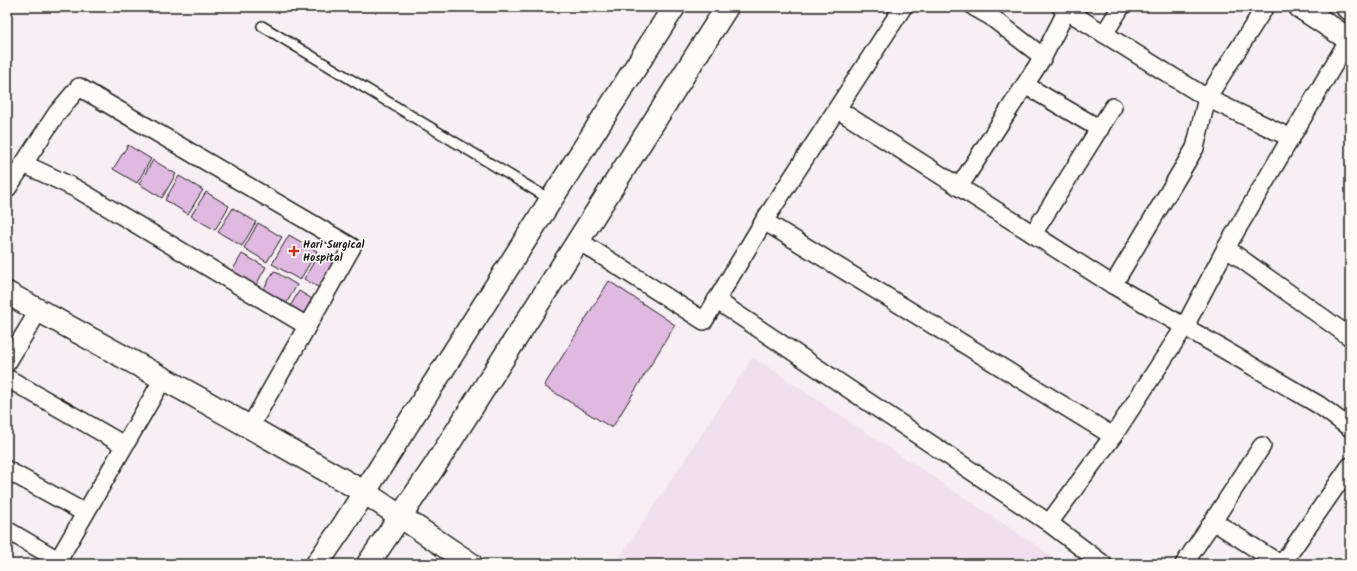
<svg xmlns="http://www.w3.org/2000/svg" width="1357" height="571" font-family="Kalam,sans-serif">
  <rect width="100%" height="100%" fill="#f7eff3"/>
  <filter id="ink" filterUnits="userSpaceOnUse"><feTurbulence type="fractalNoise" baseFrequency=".025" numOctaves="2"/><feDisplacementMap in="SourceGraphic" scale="8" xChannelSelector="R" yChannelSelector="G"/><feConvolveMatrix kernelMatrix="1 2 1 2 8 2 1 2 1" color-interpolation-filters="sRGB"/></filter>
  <g filter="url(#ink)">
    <polygon fill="#f0dfee" points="753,357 1064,564 615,564"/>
    <g fill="#e0b9e1" stroke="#1c1c1c">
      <polygon points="128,145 151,159 137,183 113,169"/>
      <polygon points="153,160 176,174 162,198 139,184"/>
      <polygon points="179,176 203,190 188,214 165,200"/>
      <polygon points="206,192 229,206 215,230 191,216"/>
      <polygon points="233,208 256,222 242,246 218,232"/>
      <polygon points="258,223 282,237 267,262 244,248"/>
      <polygon points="289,235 317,251 300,280 272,264"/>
      <polygon points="242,254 266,267 252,292 228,278"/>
      <polygon points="318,255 342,269 328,293 304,279"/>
      <polygon points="274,271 297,285 283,309 260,295"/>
      <polygon points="609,281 675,325 612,428 544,386"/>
      <polygon points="299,291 322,305 308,329 285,315"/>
    </g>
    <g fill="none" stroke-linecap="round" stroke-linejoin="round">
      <defs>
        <polyline id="service" points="262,26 551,200"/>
        <g id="minor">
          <polyline points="974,7 990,16 1043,57"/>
          <polyline points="1061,7 1207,98 1265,7"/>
          <polyline points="1104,34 1121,7"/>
          <polyline points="1025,85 1100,129"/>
          <polyline points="837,109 1113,285 1319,405 1350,428"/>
          <polyline points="24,164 77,189 307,326"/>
          <polyline points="959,187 1043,57 1067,10"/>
          <polyline points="7,189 57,113 79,87 352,247 250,427"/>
          <polyline points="764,221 1113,436"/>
          <polyline points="1033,234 1113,107"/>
          <polyline points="579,241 704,321 764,221 903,7"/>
          <polyline points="1226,248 1350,337"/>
          <polyline points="1113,285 1195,148 1207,98 1291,138"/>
          <polyline points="716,300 1049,523 1113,436 1185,326 1226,248 1349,39"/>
          <polyline points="7,363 39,310"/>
          <polyline points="7,378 124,445"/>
          <polyline points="1262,446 1213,521 1280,564"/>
          <polyline points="7,470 85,513"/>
          <polyline points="1049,523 1103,564"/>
          <polyline points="7,530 58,560"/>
          <polyline points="56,564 163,379"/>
          <polyline points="1184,564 1213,521"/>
          <polyline points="1282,564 1350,466"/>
        </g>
        <g id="tertiary">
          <polyline points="1300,7 1350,40"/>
          <polyline points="1347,7 1350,9"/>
          <polyline points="7,293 195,396 364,492 471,564"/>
          <polyline points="317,564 341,529 674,7"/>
          <polyline points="368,564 434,467 727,7"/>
        </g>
      </defs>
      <use href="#service" stroke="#1c1c1c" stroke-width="12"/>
      <use href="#minor" stroke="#1c1c1c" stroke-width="20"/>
      <use href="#tertiary" stroke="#1c1c1c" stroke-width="25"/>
      <use href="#service" stroke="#fdfcf7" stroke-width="9"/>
      <use href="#minor" stroke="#fdfcf7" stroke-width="17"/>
      <use href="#tertiary" stroke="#fdfcf7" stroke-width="22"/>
    </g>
  </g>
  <path fill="#c8321e" stroke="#fdfcf7" stroke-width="1.5" d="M292 245h4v4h4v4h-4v4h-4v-4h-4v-4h4z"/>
  <g text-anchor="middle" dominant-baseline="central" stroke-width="3.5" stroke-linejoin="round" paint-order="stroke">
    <g font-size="11" font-weight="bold" fill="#1c1c1c" stroke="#fdfcf7" text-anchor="start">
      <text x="303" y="245">Hari Surgical<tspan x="303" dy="13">Hospital</tspan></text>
    </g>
  </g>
  <rect width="1357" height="571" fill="none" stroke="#fdfcf7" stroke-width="24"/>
  <rect x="12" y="12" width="1333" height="547" fill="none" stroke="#1c1c1c" stroke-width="1.5" filter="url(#ink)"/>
</svg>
